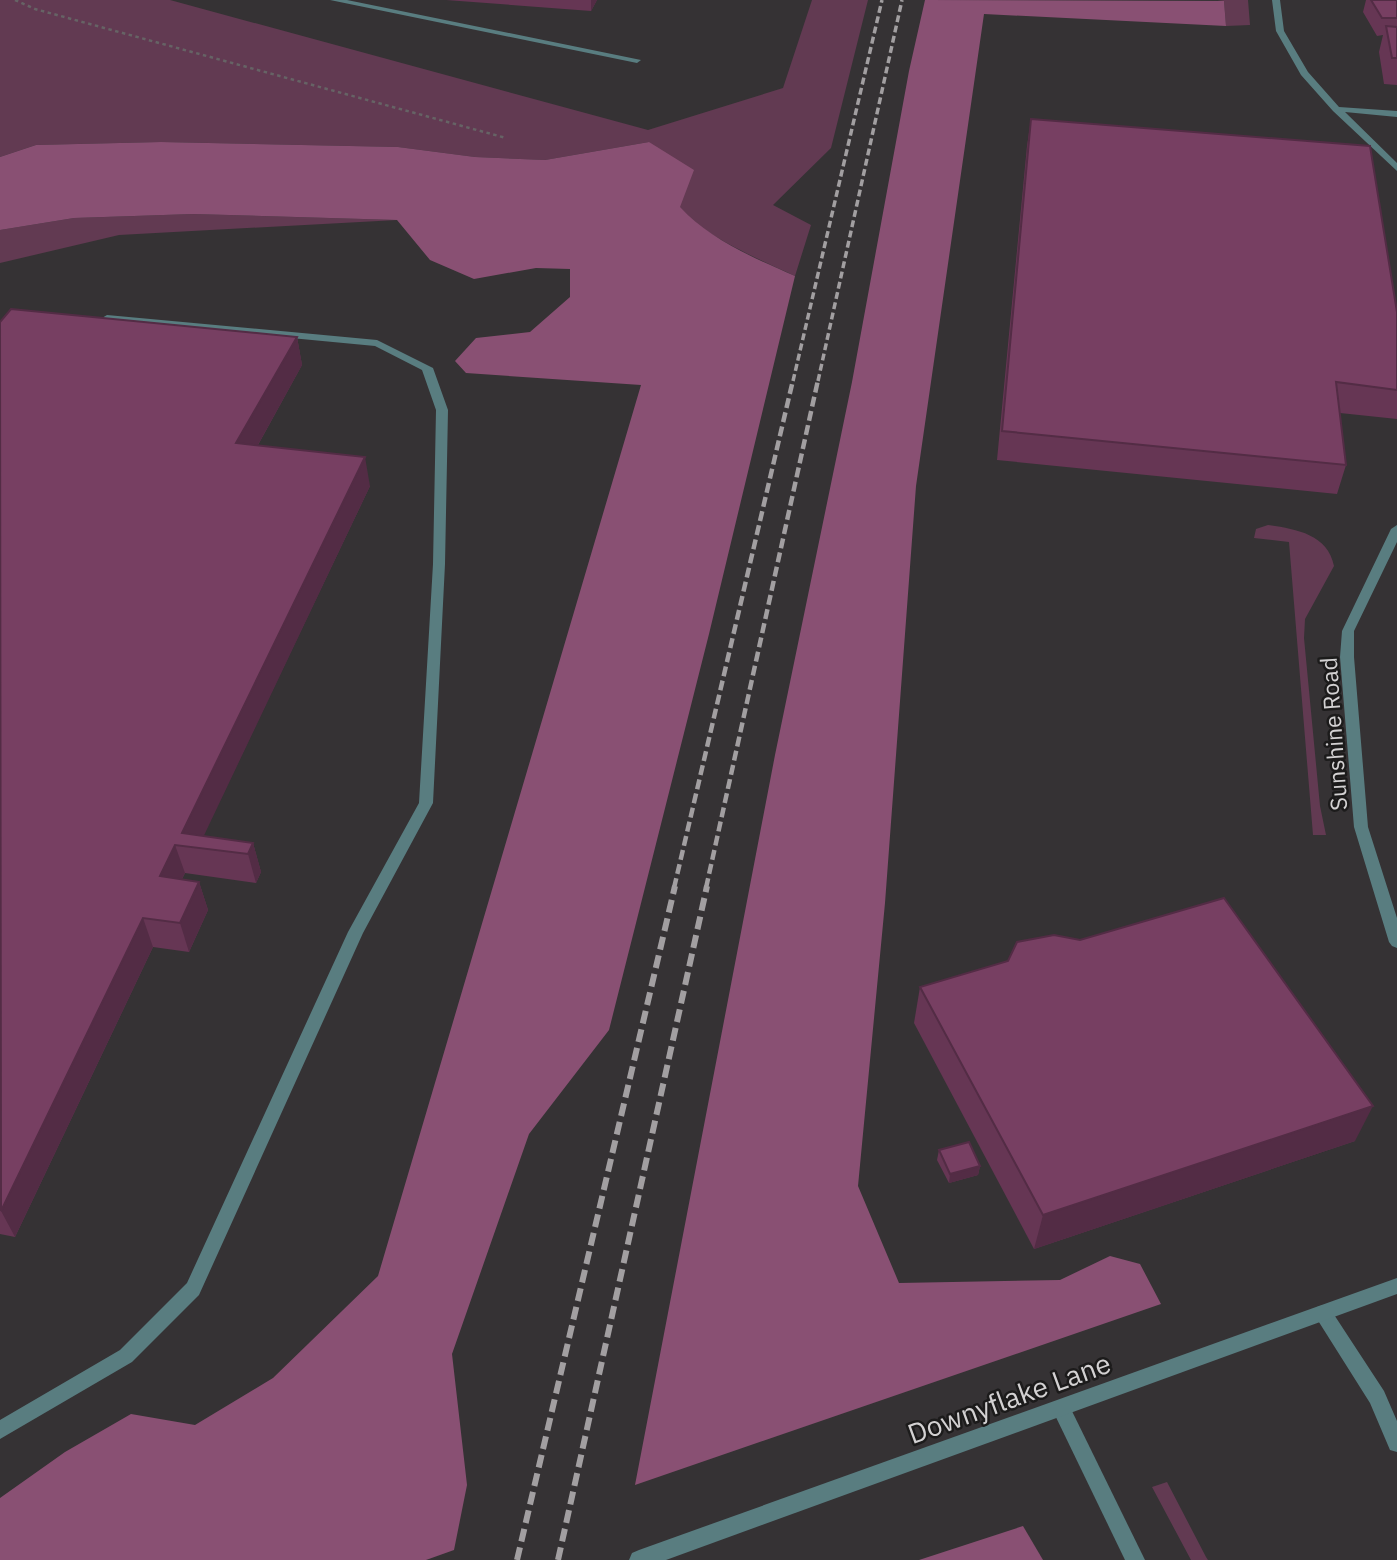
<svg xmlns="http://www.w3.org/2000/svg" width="1397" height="1560" font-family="'IBM Plex Sans',sans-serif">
  <rect width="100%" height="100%" fill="#353234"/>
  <g fill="#623a52">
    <path d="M0 0H170L648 130 783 88 812 0H868L831 148 773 205 811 225 795 276C766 263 696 232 679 207 667 188 659 163 649 142L545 160 475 157 398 147 161 142 36 145 0 157Z"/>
    <polygon points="1217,0 1248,0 1250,25 1226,26 1224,1"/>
    <polygon points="193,214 397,220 119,235 0,263 0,230 74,218"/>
    <path d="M1268 525C1295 529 1328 534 1334 566L1305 619 1304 638 1320 806 1326 835H1313L1289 542 1254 538 1256 529Z"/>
    <polygon points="1167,1482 1206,1557 1208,1560 1191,1560 1152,1487"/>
  </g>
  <g fill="#895073">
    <polygon points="925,0 1224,1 1226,26 984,14 916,486 885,903 858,1186 899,1283 1060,1280 1110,1256 1140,1264 1161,1304 635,1485 775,755 852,382 909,71"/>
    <path d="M161 142 398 147 475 157 545 160 649 142 694 170 680 207C709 239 756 259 795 276L709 634 609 1030 529 1134 452 1354 467 1485 454 1550 426 1560H0V1498L65 1452 131 1414 195 1425 273 1378 378 1276 641 385 466 373 455 361 476 338 530 332 570 297V269L536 268 474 279 430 260 397 220 193 214 74 218 0 230V157L36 145Z"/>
    <polygon points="1023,1526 1043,1560 919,1560"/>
  </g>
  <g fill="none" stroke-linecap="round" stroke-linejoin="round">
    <polyline stroke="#666365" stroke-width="2.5" stroke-dasharray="3.5 3.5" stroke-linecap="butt" points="15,0 35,9 506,138"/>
    <g fill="#597d80" fill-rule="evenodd">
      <polygon points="330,0 347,0 641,60 637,63"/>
      <polygon points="1272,0 1280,0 1284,31 1308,72 1339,107 1397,111 1397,117 1345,112 1397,163 1397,171 1333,111 1301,75 1276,31"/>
      <polygon points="107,315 377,340 433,368 448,410 445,564 433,803 363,933 199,1295 132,1362 0,1439 0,1420 120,1350 187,1283 348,932 419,803 433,564 436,410 422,370 375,346 103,320 102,318"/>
      <polygon points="1397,525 1397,542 1354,631 1354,657 1368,827 1397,918 1397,948 1392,946 1389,942 1354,827 1340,657 1342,631 1391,529"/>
      <polygon points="1323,1305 1329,1307 1384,1391 1397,1421 1397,1452 1390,1450 1370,1403 1317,1319 1314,1313 1317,1307"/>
      <polygon points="1061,1400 1068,1403 1145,1560 1125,1560 1052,1409 1054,1403"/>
    </g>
    <polygon fill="#597d80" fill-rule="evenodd" points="1397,1278 1397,1294 666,1560 629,1560 632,1553 639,1550"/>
    <g stroke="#a29fa1" stroke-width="3.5" stroke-dasharray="7 3.5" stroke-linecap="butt">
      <polyline points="793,381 882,0"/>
      <polyline points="818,381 902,0"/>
    </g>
    <g stroke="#a29fa1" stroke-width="4.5" stroke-dasharray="10 4.5" stroke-linecap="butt">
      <polyline points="674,888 793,380"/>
      <polyline points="706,888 818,380"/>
    </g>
    <g stroke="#a29fa1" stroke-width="6" stroke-dasharray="13 6" stroke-linecap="butt">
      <polyline points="517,1560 675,886"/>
      <polyline points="558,1560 707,886"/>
    </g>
  </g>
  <g fill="#663654">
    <polygon points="446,0 597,0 591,11"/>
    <polygon points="1366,0 1397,0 1397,85 1384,84 1379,52 1383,35 1377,36 1363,12"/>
    <polygon points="1031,119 1397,312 1397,419 1340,413 1346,465 1337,494 997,460 1027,146"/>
    <polygon points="0,322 297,337 302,365 258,445 370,486 203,836 253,843 261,872 256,883 185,873 182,879 199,882 208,910 189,952 153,947 15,1237 0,1234"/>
    <polygon points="920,987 1355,1141 1034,1249 914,1023"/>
    <polygon points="939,1150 980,1166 978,1175 949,1183 937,1160"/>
  </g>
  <g fill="#532c45">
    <polygon points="591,0 597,0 591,11"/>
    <polygon points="297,337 302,365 243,472 236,443"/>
    <polygon points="365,457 370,486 198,848 182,833"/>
    <polygon points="253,843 261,872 256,883 248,854"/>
    <polygon points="175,845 185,873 169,905 160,876"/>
    <polygon points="199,882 208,910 189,952 180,923"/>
    <polygon points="143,918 153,947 15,1237 1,1211"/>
    <polygon points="1373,1106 1355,1141 1034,1249 1043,1215"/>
    <polygon points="980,1166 978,1175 949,1183 950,1174"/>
  </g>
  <g fill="#773f62" stroke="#532c45" stroke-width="2">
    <polygon points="1371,0 1397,0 1397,18 1382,18"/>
    <polygon points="1386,26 1397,27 1397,58 1392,58"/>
    <polygon points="1031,119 1370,146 1397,312 1397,390 1336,382 1346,465 1002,431"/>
    <polygon points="11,309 297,337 236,443 365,457 182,833 253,843 248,854 175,845 160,876 199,882 180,923 143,918 1,1211 0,322"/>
    <polygon points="1224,898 1373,1106 1043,1215 920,987 1008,961 1017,942 1054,935 1080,940"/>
    <polygon points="969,1142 980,1166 950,1174 939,1150"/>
  </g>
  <g text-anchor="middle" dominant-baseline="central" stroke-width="5" stroke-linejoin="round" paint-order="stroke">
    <g font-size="23" fill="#d3d1d2" stroke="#1c1b1b">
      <text transform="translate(1333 734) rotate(-94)">Sunshine Road</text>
    </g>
    <g font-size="28" fill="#d3d1d2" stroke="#1c1b1b">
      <text transform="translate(1009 1398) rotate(-20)">Downyflake Lane</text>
    </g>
  </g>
</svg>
